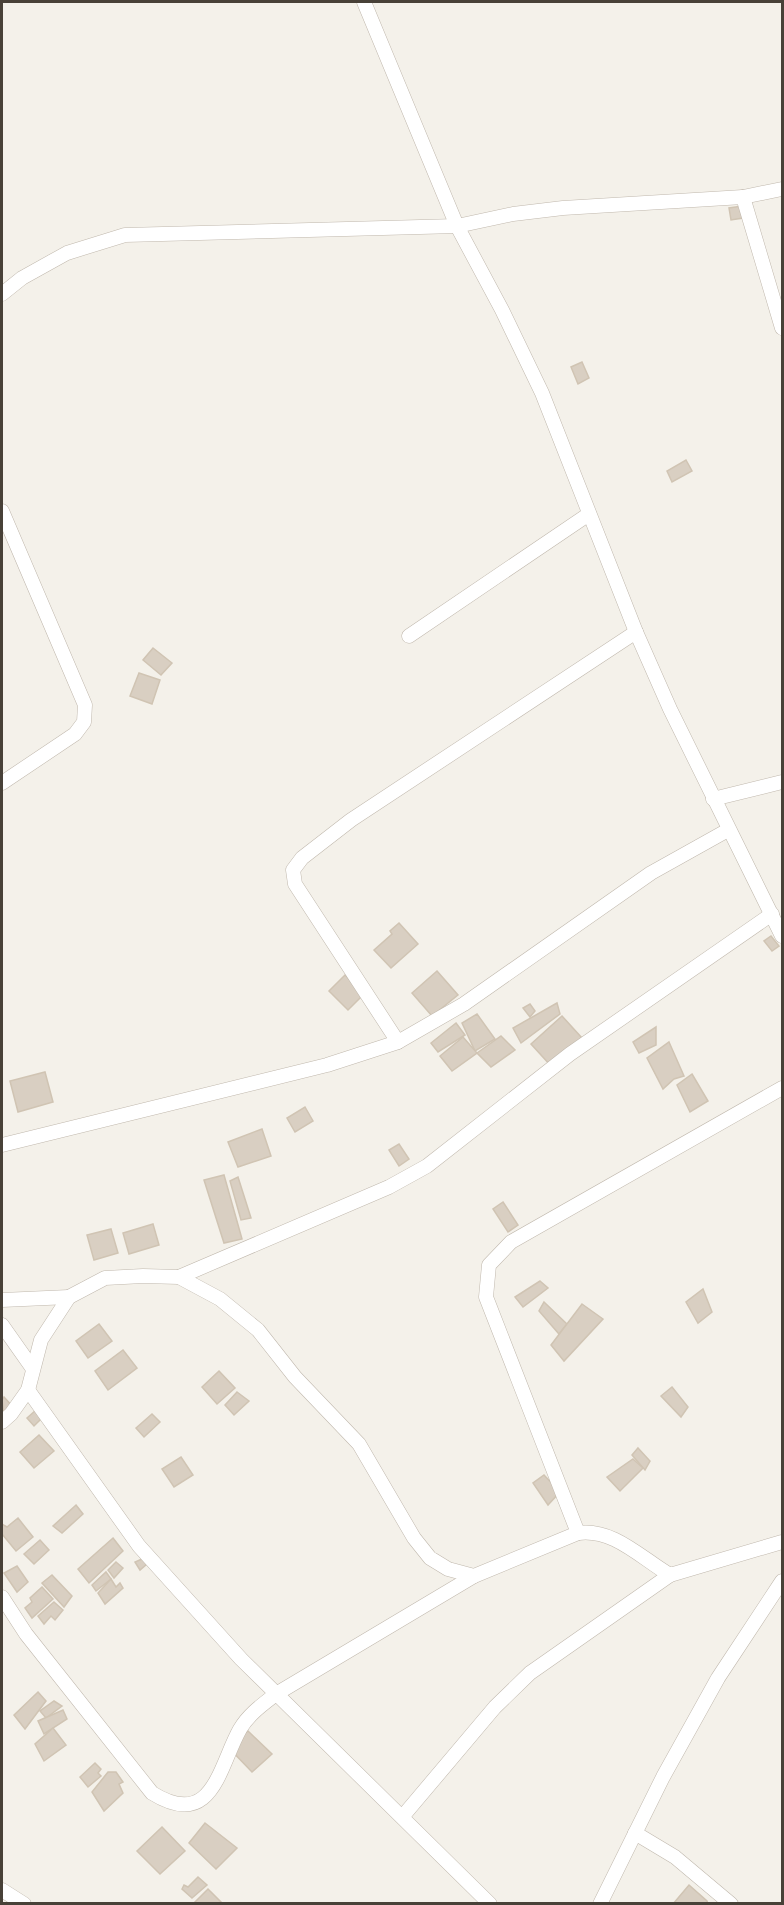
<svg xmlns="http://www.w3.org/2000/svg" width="784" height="1905" font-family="'Noto Sans',sans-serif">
  <rect width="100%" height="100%" fill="#f4f1ea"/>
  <g fill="#d9cfc2" stroke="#d0c4b3" stroke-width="1.5">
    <polygon points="742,206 743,218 731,220 729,208"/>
    <polygon points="582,362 589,378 578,384 571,367"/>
    <polygon points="686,460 692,471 672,482 667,471"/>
    <polygon points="153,648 172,663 161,675 143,660"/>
    <polygon points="139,673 160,680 152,704 130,696"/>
    <polygon points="399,923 418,944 391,968 374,950 392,934 390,931"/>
    <polygon points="771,936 779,946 772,951 764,941"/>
    <polygon points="437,971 458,995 432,1016 412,993"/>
    <polygon points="345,975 364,994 348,1010 329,991"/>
    <polygon points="557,1003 560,1014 521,1043 513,1028"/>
    <polygon points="530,1004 535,1011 530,1017 523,1008"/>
    <polygon points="477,1014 495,1039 475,1051 462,1023"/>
    <polygon points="562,1016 582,1038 551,1066 531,1044"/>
    <polygon points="456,1023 465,1035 438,1052 431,1043"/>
    <polygon points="656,1027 656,1045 639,1053 633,1042"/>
    <polygon points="501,1036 515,1050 491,1067 477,1053"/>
    <polygon points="463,1037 477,1053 452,1071 440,1056"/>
    <polygon points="669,1042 684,1076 674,1079 663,1089 647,1058"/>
    <polygon points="45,1072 53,1102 18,1112 10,1081"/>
    <polygon points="692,1074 708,1101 690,1112 677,1085"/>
    <polygon points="305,1107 313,1121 295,1132 287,1118"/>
    <polygon points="262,1129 271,1156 238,1167 228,1142"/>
    <polygon points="399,1144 409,1159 399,1166 389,1150"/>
    <polygon points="224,1175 242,1239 224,1243 204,1180"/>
    <polygon points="238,1177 251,1218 241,1220 230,1181"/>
    <polygon points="503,1202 518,1225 508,1232 493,1209"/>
    <polygon points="153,1224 159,1245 129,1254 123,1233"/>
    <polygon points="111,1229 118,1253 94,1260 87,1235"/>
    <polygon points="540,1281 548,1288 523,1307 515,1297"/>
    <polygon points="703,1289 712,1312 698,1323 686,1302"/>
    <polygon points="544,1302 567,1324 559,1334 539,1311"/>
    <polygon points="582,1304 603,1319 564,1361 551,1345"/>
    <polygon points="99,1324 112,1341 88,1358 76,1341"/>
    <polygon points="123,1350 137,1368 108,1390 95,1371"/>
    <polygon points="219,1371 235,1388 217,1404 202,1387"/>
    <polygon points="672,1387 688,1407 681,1417 661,1396"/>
    <polygon points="237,1392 249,1401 234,1415 225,1405"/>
    <polygon points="4,1397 13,1407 4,1414 2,1400"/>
    <polygon points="36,1410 43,1417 34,1426 27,1418"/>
    <polygon points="152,1414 160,1422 144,1437 136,1428"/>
    <polygon points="39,1435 54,1451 34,1468 20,1452"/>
    <polygon points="638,1448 650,1461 645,1470 632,1455"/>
    <polygon points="181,1457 193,1475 174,1487 162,1469"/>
    <polygon points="633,1459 643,1468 620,1491 607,1477"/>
    <polygon points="544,1475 560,1492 548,1505 533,1483"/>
    <polygon points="76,1505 83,1514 62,1533 53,1526"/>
    <polygon points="18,1518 33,1537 16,1551 2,1534 2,1524 7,1527"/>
    <polygon points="113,1538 123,1551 89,1583 78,1569"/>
    <polygon points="40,1540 49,1550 34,1564 24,1554"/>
    <polygon points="142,1559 147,1564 140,1570 135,1562"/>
    <polygon points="116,1562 123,1568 114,1578 108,1570"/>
    <polygon points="17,1566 28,1582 17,1592 4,1573"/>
    <polygon points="106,1572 111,1579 96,1591 92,1585"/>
    <polygon points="52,1575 72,1596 64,1607 42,1583"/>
    <polygon points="111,1579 116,1587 120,1583 123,1588 105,1604 98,1593"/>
    <polygon points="42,1587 53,1599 32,1618 25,1608 32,1602 30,1598"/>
    <polygon points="54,1602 63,1610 55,1620 51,1616 44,1624 38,1616"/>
    <polygon points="38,1692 46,1701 25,1729 14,1715"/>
    <polygon points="54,1701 62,1706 46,1718 40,1711"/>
    <polygon points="63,1710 67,1719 44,1734 38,1721"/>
    <polygon points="53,1728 66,1745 44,1761 35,1744"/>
    <polygon points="248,1731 272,1754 252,1772 228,1747"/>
    <polygon points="95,1763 101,1769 98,1773 101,1776 88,1787 80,1777"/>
    <polygon points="108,1772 116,1772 123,1782 119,1784 123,1793 104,1811 92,1792"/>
    <polygon points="205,1823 237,1848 216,1869 189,1843"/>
    <polygon points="162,1827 185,1851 160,1874 137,1851"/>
    <polygon points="198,1877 207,1885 192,1898 182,1889 184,1885 188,1887"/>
    <polygon points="689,1885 707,1901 708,1904 673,1904"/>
    <polygon points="208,1889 223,1904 193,1904"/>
  </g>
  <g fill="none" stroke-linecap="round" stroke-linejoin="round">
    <defs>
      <g id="street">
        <polyline points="364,2 457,226 502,310 542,393 636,632 670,709 782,936"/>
        <polyline points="743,197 782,328"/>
        <polyline points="2,294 22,278 67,253 125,235 457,226 513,214 563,208 743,197 782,189"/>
        <polyline points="2,511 85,705 84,722 75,734 2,783"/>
        <polyline points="409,636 589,514"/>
        <polyline points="713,799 782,782"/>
        <polyline points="398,1042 295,884 293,870 302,858 351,820 636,632"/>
        <polyline points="2,1145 327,1065 398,1042 464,1004 651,873 728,830"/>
        <polyline points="179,1277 389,1187 427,1166 570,1054 772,914"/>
        <polyline points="2,1300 69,1297"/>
        <polyline points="2,1325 33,1369"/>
        <polyline points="28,1390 139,1546 241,1659 490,1904"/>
        <path d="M2 1422 11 1414 28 1390 41 1340 69 1297 105 1278 143 1276 179 1277 220 1299 258 1330 295 1377 359 1444 414 1538 430 1558 448 1569 474 1576 578 1533C613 1528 641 1558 670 1575L782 1542"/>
        <polyline points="578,1533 486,1297 489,1265 511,1242 782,1088"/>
        <path d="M2 1597 26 1634 152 1793C213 1831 219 1766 240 1729 249 1714 262 1705 276 1694L474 1576"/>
        <polyline points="403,1816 495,1707 530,1673 670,1575"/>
        <polyline points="635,1833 675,1857 731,1904"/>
        <polyline points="2,1890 24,1904"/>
        <polyline points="600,1904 663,1777 718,1678 782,1581"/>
      </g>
    </defs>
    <use href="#street" stroke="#c0b8ad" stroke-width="15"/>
    <use href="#street" stroke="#fff" stroke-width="14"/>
  </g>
  <rect width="784" height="1905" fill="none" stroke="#484138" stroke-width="6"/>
</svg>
